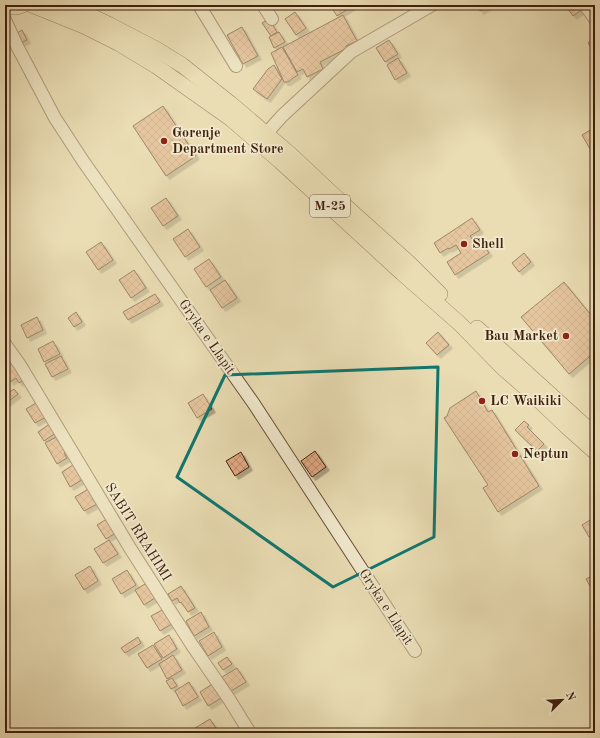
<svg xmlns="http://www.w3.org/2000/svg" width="600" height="738" font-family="'Old Standard TT',serif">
  <defs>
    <pattern id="building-cross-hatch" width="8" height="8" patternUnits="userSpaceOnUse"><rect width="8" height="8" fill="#e3ab86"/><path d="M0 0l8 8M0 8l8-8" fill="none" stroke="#b98b6c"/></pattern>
    <filter id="shadow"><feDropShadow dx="3.5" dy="3.5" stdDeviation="0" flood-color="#0004"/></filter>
  </defs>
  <rect width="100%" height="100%" fill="#eaddb4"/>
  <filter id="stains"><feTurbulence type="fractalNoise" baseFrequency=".005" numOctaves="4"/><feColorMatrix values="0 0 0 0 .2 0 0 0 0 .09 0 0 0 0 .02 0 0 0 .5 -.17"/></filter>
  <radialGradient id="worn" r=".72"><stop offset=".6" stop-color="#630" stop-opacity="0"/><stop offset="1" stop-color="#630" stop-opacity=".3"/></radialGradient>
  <g fill="url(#building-cross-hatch)" stroke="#401f0d" filter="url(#shadow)">
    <polygon points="330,5 350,5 351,7 337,16"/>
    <polygon points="477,5 490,5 480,11"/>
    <polygon points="565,5 581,5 583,9 573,16"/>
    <polygon points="295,12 306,28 296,35 285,19"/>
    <polygon points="343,15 357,41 346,46 347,48 320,62 323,69 307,77 303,69 297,72 283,47"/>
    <polygon points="269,19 277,32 271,36 262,23"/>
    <polygon points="242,27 258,56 243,64 227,35"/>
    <polygon points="22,30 27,40 21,43 16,34"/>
    <polygon points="279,32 285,42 274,48 269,37"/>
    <polygon points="595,38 595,54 588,43"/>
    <polygon points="389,40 398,54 385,62 376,48"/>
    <polygon points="282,47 298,75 293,78 288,82 284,82 271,53"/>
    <polygon points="398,58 407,73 395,80 387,65"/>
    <polygon points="274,65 282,79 267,99 253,89 268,69"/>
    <polygon points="163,106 196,156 166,176 133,126"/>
    <polygon points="592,129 595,133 595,146 590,149 582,135"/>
    <polygon points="166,198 178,216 163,226 151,208"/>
    <polygon points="472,218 480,230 470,236 474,241 479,238 489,253 455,275 447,262 461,253 456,245 449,249 448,248 440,253 434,243"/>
    <polygon points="188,229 200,247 185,257 173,239"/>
    <polygon points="101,242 113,260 98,270 86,252"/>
    <polygon points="524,253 531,262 519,272 512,263"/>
    <polygon points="209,259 221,277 206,287 194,269"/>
    <polygon points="134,270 146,288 131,298 119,280"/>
    <polygon points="225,280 237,298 222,308 210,290"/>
    <polygon points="564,282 595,320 595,352 569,374 521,317"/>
    <polygon points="155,294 160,302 128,320 123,312"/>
    <polygon points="76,312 82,322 74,327 68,318"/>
    <polygon points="37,317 43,330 27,338 21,325"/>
    <polygon points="438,332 449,345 437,355 426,343"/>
    <polygon points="53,341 60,354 44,362 38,349"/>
    <polygon points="10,352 25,379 19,383 16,378 10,382 8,377 5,379 5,362 7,361 5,358 5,355"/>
    <polygon points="61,356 68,369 52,377 45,364"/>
    <polygon points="14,389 18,394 5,404 5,395"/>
    <polygon points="476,391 488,412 492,410 539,486 498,512 483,488 488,485 444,418 447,416 450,408"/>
    <polygon points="203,394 212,409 197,418 188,403"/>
    <polygon points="41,400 50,415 35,423 26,409"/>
    <polygon points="524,421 529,425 527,427 544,444 537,451 515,430"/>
    <polygon points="51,423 57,432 44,441 38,432"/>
    <polygon points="60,435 69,450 64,453 67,458 57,464 45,443"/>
    <polygon points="315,451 326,467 312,477 301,461"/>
    <polygon points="241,452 249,467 235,476 226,461"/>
    <polygon points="76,463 85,478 70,487 62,472"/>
    <polygon points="90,488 99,503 84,511 75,497"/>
    <polygon points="110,517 119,531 106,539 97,525"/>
    <polygon points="595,517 595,534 589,537 582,525"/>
    <polygon points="109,540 118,554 103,563 94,549"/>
    <polygon points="90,566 98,581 84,590 75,575"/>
    <polygon points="127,570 136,585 121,594 112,579"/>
    <polygon points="595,574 595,592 594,593 586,579"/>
    <polygon points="150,581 158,596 144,605 135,590"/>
    <polygon points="181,586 195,608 188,612 181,602 180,603 177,598 172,601 168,594"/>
    <polygon points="166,608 175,622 160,631 151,616"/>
    <polygon points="201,612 209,627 194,636 186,621"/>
    <polygon points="214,632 222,647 208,656 199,641"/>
    <polygon points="169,635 177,649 163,658 154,644"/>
    <polygon points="138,637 141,643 125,653 121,648"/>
    <polygon points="153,645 162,659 147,668 138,654"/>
    <polygon points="173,655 182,670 167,679 159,664"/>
    <polygon points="227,657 232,664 223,670 218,663"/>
    <polygon points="237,668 246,682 231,691 222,677"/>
    <polygon points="172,678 177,686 171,689 166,681"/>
    <polygon points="189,682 198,697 183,706 175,691"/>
    <polygon points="214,683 223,697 208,706 200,692"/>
    <polygon points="210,719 219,733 199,733 195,728"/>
  </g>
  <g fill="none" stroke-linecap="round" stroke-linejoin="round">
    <defs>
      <g id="minor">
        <polyline points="199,5 236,66"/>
        <polyline points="263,5 272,19"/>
        <polyline points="585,5 595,19"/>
        <polyline points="5,20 17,46 55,118 83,161 254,404 415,651"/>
        <polyline points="266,134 282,116 351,52 432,5"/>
        <polyline points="5,344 20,365 130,548 192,645 229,699 250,733"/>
      </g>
      <g id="major">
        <polyline points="32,5 84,26 118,43 156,66 231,119 281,162 402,273 459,323 503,368 526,388 567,427 595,452"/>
        <polyline points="68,5 110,25 156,49 182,65 231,104 290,154 341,202 410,264 440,294"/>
        <polyline points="5,7 16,7 23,5"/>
        <polyline points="477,328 595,435"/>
      </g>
    </defs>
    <use href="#minor" stroke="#6a4e37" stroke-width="14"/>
    <use href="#major" stroke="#401f0d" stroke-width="16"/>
    <use href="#minor" stroke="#f1e9ce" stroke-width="12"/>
    <use href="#major" stroke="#eaddb4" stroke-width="15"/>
  </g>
  <path d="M0 0H600V738H0ZM438 367 434 537 333 587 177 477 225 375Z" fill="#eaddb4" fill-opacity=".55" fill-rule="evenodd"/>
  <path fill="none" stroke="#0f766e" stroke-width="3" stroke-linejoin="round" d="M438 367 434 537 333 587 177 477 225 375Z"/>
  <g fill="#8f2418" stroke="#f1e9ce" stroke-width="1.5">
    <circle cx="164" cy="141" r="4"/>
    <circle cx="464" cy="244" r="4"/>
    <circle cx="566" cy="336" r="4"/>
    <circle cx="482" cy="401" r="4"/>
    <circle cx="515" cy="454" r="4"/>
  </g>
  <g text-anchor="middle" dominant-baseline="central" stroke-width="3.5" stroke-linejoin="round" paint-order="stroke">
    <rect fill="#f1e9ce" stroke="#755c47" stroke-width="1" x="310" y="195" width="40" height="22" rx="3"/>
    <g font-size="13" font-weight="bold" fill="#401f0d">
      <text x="330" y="206">M-25</text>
    </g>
    <g font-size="14" font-weight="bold" fill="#401f0d" stroke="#f1e9ce" text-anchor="start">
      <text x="172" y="133">Gorenje<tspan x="172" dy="16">Department Store</tspan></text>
      <text x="472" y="244">Shell</text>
      <text x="558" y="336" text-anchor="end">Bau Market</text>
      <text x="490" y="401">LC Waikiki</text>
      <text x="523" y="454">Neptun</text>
    </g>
    <g font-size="14" fill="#401f0d" stroke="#f1e9ce">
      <text transform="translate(207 337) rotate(55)">Gryka e Llapit</text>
      <text transform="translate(138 532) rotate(58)">SABIT RRAHIMI</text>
      <text transform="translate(386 607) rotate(57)">Gryka e Llapit</text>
    </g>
  </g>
  <rect width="600" height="738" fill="none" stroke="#eaddb4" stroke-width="20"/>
  <rect x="6" y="6" width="588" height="726" fill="none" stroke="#401f0d" stroke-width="2"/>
  <rect x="10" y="10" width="580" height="718" fill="none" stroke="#401f0d"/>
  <g transform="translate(562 700) rotate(66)" stroke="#f1e9ce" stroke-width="3" paint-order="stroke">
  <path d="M0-3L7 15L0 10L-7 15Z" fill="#401f0d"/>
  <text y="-6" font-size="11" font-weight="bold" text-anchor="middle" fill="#401f0d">N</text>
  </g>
  <rect width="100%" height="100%" filter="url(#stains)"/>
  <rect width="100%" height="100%" fill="url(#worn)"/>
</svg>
